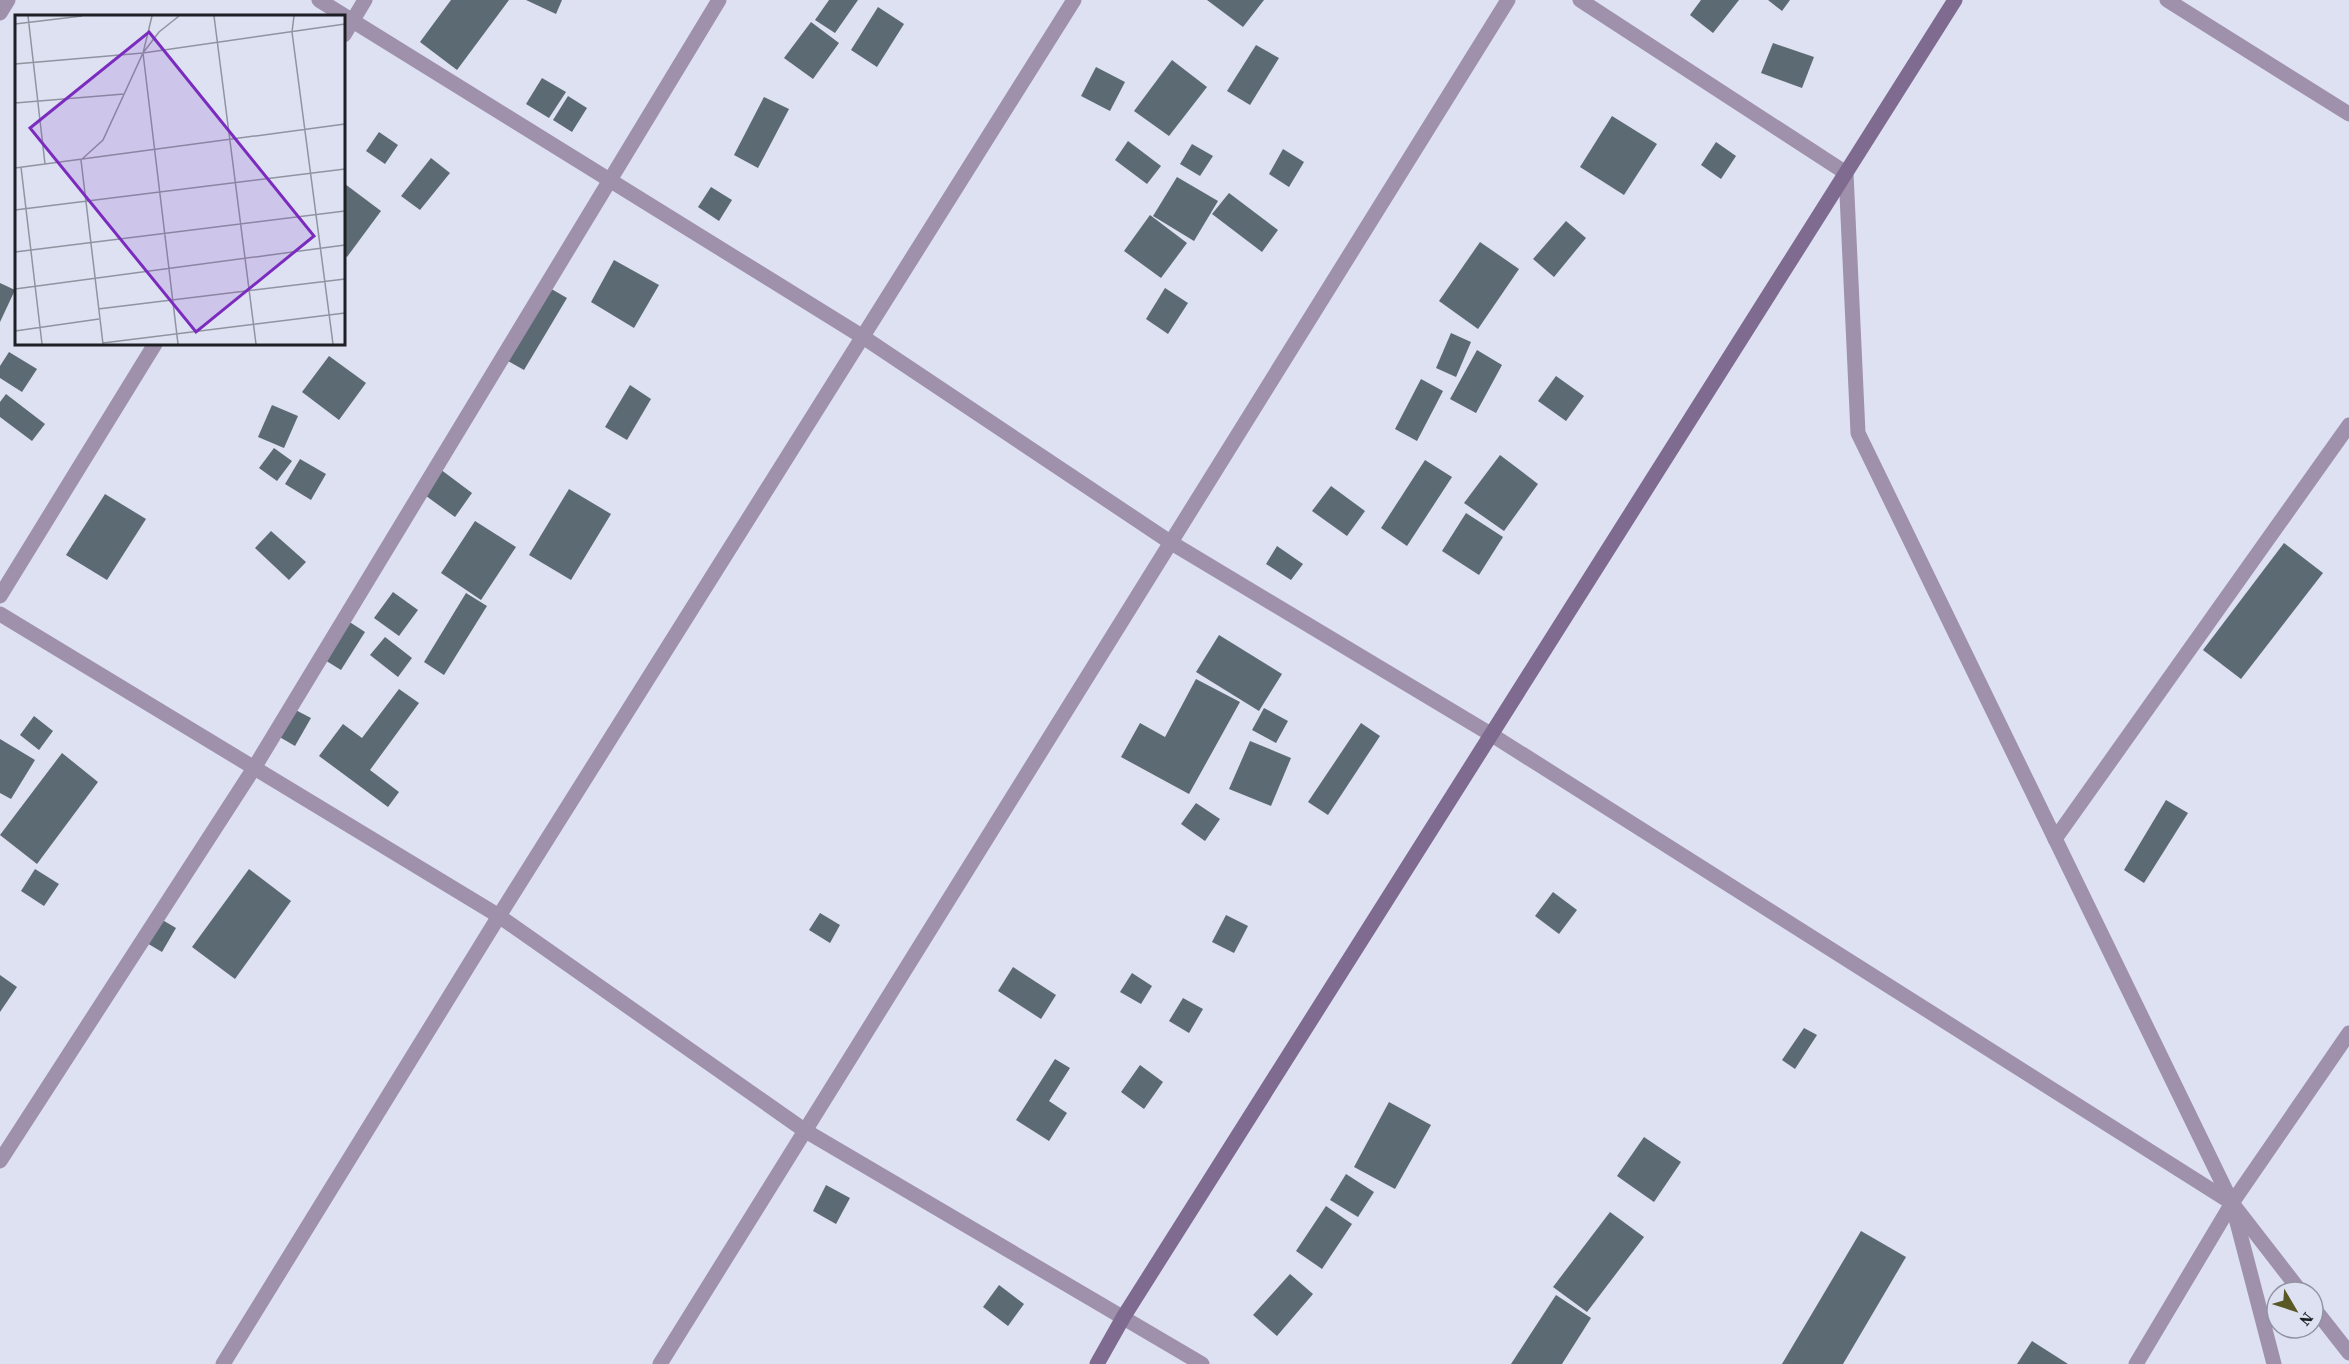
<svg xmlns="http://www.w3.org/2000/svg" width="2349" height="1364" font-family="'Source Serif 4',serif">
  <rect width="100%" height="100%" fill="#dde1f2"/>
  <g fill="#5c6a74">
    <polygon points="451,0 509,0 457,70 420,42"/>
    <polygon points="526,0 562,0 556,14"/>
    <polygon points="829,0 858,0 835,33 815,20"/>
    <polygon points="1207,0 1264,0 1243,27"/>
    <polygon points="1701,0 1739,0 1713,33 1690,15"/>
    <polygon points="1768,0 1790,0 1782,11"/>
    <polygon points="878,7 904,24 877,67 851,50"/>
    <polygon points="811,22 839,43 813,79 784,58"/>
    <polygon points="1773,43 1814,57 1802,88 1761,73"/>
    <polygon points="1256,45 1279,58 1250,105 1227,91"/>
    <polygon points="1172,60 1207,87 1169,136 1134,111"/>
    <polygon points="1096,67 1125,82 1110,111 1081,96"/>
    <polygon points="542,78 566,92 549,118 526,104"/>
    <polygon points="568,96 587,108 572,132 553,120"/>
    <polygon points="764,97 789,109 758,168 734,155"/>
    <polygon points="1612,116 1657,144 1624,195 1580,167"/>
    <polygon points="379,132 398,145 385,164 366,151"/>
    <polygon points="1128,141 1161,166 1147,184 1115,160"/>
    <polygon points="1716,142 1736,156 1721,179 1701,165"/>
    <polygon points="1192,144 1213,156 1200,176 1180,164"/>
    <polygon points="1283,149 1304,162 1289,187 1269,174"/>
    <polygon points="431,158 450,173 420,210 401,196"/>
    <polygon points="1177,177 1218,201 1194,241 1153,216"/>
    <polygon points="345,184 381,211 347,257 344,254 344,187"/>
    <polygon points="711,187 732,200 719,221 698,207"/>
    <polygon points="1229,193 1278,230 1262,252 1212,214"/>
    <polygon points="1150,215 1187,243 1161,278 1124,251"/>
    <polygon points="1566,221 1586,238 1554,277 1533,259"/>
    <polygon points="1480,242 1519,269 1478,329 1439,301"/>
    <polygon points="614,260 659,285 634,328 591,302"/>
    <polygon points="0,283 15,290 0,322"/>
    <polygon points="548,287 567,298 524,370 506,360"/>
    <polygon points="1165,288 1188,303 1168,334 1146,319"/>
    <polygon points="1451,333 1471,342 1456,377 1436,368"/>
    <polygon points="1477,350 1502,365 1476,413 1450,399"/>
    <polygon points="9,352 37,369 22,392 0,378 0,366"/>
    <polygon points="329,356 366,383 339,420 302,392"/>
    <polygon points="1556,376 1584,396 1566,421 1538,401"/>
    <polygon points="1421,379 1443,391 1417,441 1395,429"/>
    <polygon points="630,385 651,399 627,440 605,427"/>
    <polygon points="6,394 45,424 32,441 0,417 0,402"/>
    <polygon points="272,405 298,416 284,448 258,437"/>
    <polygon points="274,448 292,461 277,481 259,468"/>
    <polygon points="1500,455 1538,484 1504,531 1464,503"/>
    <polygon points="300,459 326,474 311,500 285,484"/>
    <polygon points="1425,460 1452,477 1407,546 1381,528"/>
    <polygon points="440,469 472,493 455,517 422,493"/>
    <polygon points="1331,486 1365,511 1347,536 1312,511"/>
    <polygon points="569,489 611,514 571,580 529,555"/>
    <polygon points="105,494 146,519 107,580 66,555"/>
    <polygon points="1466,513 1503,537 1479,575 1442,551"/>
    <polygon points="475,521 516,547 481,600 441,573"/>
    <polygon points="271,531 306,562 289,580 255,548"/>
    <polygon points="2284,543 2323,573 2241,679 2203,650"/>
    <polygon points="1277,546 1303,564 1291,580 1266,564"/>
    <polygon points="393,592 418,610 399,636 374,618"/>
    <polygon points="466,593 487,606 444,675 424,662"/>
    <polygon points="345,619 365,632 341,670 320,657"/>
    <polygon points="1219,635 1282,674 1259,711 1196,672"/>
    <polygon points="385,637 412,658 398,677 370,655"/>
    <polygon points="1196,679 1240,702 1189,794 1121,757 1140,723 1165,737"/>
    <polygon points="399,689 419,703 370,770 399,792 388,807 319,756 343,724 362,738"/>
    <polygon points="286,705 311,718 295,746 271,732"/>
    <polygon points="1264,708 1288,721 1276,743 1252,730"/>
    <polygon points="34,716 53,731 39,750 20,735"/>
    <polygon points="1361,723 1380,736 1328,815 1308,802"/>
    <polygon points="0,739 35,760 11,799 0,793"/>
    <polygon points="1250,741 1291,758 1271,806 1229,789"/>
    <polygon points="62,753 98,782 37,864 0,835"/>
    <polygon points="2166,800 2188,813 2144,883 2124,870"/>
    <polygon points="1196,803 1220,819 1205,841 1181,824"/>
    <polygon points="35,869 59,884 44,906 21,891"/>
    <polygon points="249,869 291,901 235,979 192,947"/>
    <polygon points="1553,892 1577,910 1559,934 1535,916"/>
    <polygon points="820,913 840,925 830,943 809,930"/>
    <polygon points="154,915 176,928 162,952 140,939"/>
    <polygon points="1226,915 1248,926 1234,953 1212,942"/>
    <polygon points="1013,967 1056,995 1041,1019 998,991"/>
    <polygon points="1132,973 1152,986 1141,1004 1120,992"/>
    <polygon points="0,975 17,987 0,1012"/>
    <polygon points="1183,998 1203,1009 1189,1033 1169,1021"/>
    <polygon points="1804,1028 1817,1035 1795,1069 1782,1060"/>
    <polygon points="1055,1059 1070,1068 1049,1101 1067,1113 1049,1141 1016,1120"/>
    <polygon points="1140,1065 1163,1082 1144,1109 1121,1092"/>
    <polygon points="1389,1102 1431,1125 1395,1189 1354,1167"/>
    <polygon points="1644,1137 1681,1162 1654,1202 1617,1176"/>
    <polygon points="1346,1174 1374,1192 1358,1217 1330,1200"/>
    <polygon points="826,1185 850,1198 836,1224 813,1211"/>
    <polygon points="1326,1206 1352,1224 1322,1269 1296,1251"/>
    <polygon points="1610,1212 1644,1237 1587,1312 1553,1287"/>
    <polygon points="1861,1231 1906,1257 1843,1364 1782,1364"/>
    <polygon points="1290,1274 1313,1294 1277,1336 1253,1315"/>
    <polygon points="999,1285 1024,1304 1008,1326 983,1307"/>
    <polygon points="1556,1295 1591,1318 1562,1364 1511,1364"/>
    <polygon points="2032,1341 2068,1364 2017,1364"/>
  </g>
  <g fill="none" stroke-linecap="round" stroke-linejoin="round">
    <g stroke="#9f91ac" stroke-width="15">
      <polyline points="319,0 863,337 1170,542 1492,735 2232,1203 2301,1292"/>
      <polyline points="1580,0 1846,173 1858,433 2232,1203 2274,1364"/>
      <polyline points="2167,0 2349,114"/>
      <polyline points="0,13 8,0"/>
      <polyline points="344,35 365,0"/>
      <polyline points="0,596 155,344"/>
      <polyline points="0,614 499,916 804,1130 1202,1364"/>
      <polyline points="2055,839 2349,425"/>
      <polyline points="0,1161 254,768 719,0"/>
      <polyline points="2313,1307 2349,1353"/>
      <polyline points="223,1364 499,916 1074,0"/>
      <polyline points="660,1364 1508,0"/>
      <polyline points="2136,1364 2232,1203 2349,1033"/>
    </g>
    <polyline stroke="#7f6a90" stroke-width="15" points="1097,1364 1124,1316 1955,0"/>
  </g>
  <g transform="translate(15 15)">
    <rect width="330" height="330" fill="#dde1f2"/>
    <path fill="none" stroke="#9093a0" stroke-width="1.5" d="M13 1 30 149M137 1 128 38 163 329M199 1 241 329M279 1 277 17 318 329M0 9 67 1M0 49 128 38 330 9M0 88 109 79M6 152 27 329M0 153 330 109M0 195 330 154M0 237 330 196M0 274 330 230M83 294 330 264M0 316 84 304M88 328 330 298M88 329 66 145 88 125 128 38 144 17 164 1"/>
    <path fill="#7b2cbf" fill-opacity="0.15" stroke="#7b2cbf" stroke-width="3" d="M134 17 299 221 181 317 15 113Z"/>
    <rect width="330" height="330" fill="none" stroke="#1d1f25" stroke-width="3"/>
  </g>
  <g transform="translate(2295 1310) rotate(129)"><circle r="28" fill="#dde1f2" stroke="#9093a0" stroke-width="1.5"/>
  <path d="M0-4.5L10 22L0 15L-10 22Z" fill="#5a5825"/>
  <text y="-9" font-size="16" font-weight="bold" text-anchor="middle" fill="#1d1f25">N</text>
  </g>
</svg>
